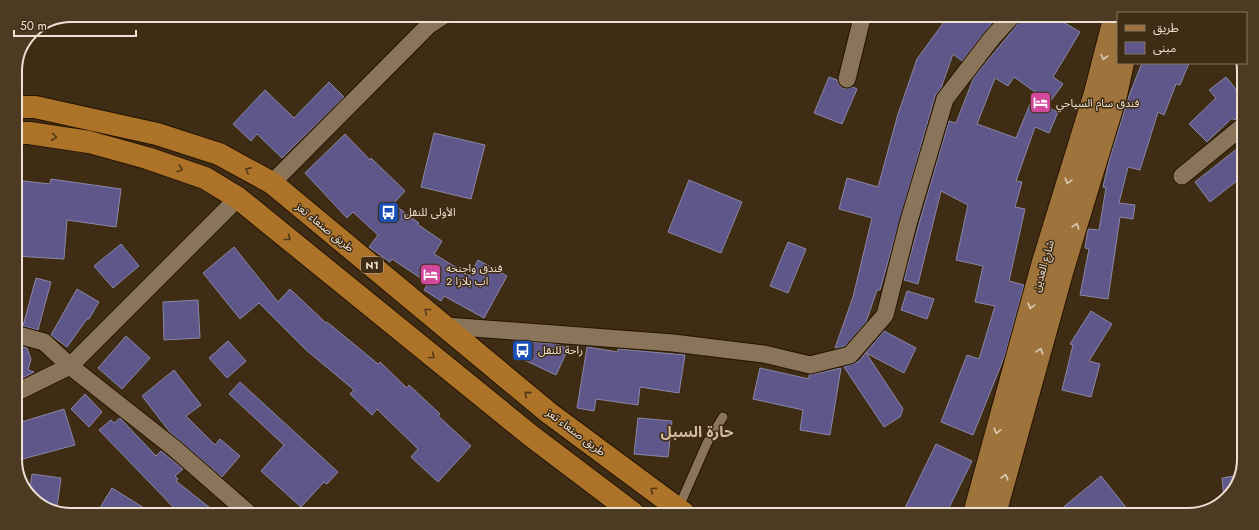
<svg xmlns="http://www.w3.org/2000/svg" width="1259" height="530" font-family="Jost,'Noto Sans Arabic',sans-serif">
  <rect width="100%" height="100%" fill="#3f2c14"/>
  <g fill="#5f578a" stroke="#8a87a6" fill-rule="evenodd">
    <polygon points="947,18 996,18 962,61 953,54 941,88 935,96 880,290 877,290 866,322 845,346 835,348 853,297 872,218 839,209 847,178 878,187 898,114 917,59"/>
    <path d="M1020 18 1058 19 1080 32 1053 77 1063 84 1046 107 1058 112 1049 133 1035 127 1016 181 1022 182 1015 207 1025 209 1009 281 1024 285 1005 355 973 435 941 422 967 355 979 359 995 306 975 302 983 266 956 260 968 205 941 191 918 284 904 280 918 227 949 121 956 123 974 77 1017 25ZM1014 77 1035 92 1016 138 977 124 995 78 1008 86Z"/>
    <polygon points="1142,63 1189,63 1180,85 1176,84 1164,115 1158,112 1140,170 1128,167 1119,203 1135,205 1133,219 1120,217 1108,299 1080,295 1089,249 1085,248 1088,229 1099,230 1106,188 1103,187 1109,161 1129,96"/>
    <polygon points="829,77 837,80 840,86 844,89 853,87 857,89 842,124 814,113"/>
    <polygon points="1226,77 1244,99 1243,115 1234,120 1232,118 1207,142 1189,124 1216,98 1209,90"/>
    <polygon points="329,82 344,97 282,158 257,134 251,141 233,124 265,90 294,118"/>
    <polygon points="434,133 485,145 471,199 421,187"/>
    <polygon points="345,134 370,160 371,158 405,191 393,204 419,223 417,224 442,241 434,254 470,276 478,260 507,276 484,318 444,296 441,301 424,290 428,283 392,259 390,262 369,247 378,235 353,212 347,218 305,173"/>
    <polygon points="1243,144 1243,176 1210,202 1195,182"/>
    <polygon points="51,179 121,189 116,227 67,220 64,259 15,256 15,180 50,184"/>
    <polygon points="689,180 742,202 721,253 668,232"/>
    <polygon points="788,242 806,249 788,293 770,286"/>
    <polygon points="121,244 139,266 113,288 94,266"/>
    <polygon points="234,247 278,302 290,289 326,323 327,322 378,364 380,362 407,388 409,385 440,414 438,416 471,446 438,482 411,457 418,449 377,409 372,415 350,394 354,390 305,349 259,303 240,319 203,273"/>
    <polygon points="36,278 51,282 38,330 23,326"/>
    <polygon points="77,289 99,302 89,319 87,319 67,347 51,335"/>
    <polygon points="907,291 934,299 927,319 901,310"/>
    <polygon points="198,300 200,338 164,340 163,302"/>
    <polygon points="1091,311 1112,324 1089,361 1100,364 1091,397 1062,390 1073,345 1070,344"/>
    <polygon points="884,331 916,348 904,373 866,353 903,409 900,417 884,427 844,367 858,362"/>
    <polygon points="126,336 150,358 122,389 98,368"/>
    <polygon points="228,341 246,361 227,378 209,358"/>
    <polygon points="530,342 558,344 568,349 556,375 522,359"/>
    <polygon points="15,344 27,348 31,359 28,370 34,372 15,382"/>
    <polygon points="587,347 618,352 618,349 685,355 679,393 640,387 638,405 596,399 594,411 577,408"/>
    <polygon points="760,368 809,379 809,375 841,368 830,435 800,430 803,410 753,399"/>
    <polygon points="174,370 201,405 186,416 215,445 220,439 240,456 222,477 169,431 142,396"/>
    <polygon points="240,382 338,472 327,484 324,482 301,507 261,471 284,445 229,394"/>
    <polygon points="85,394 102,412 89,427 71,409"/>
    <polygon points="64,409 75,445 15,461 15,424"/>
    <polygon points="120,418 156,456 161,451 183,469 175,476 178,479 176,481 214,511 177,511 99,430 111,420 114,423"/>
    <polygon points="638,418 672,421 668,457 634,454"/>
    <polygon points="936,444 972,461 946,514 902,514"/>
    <polygon points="32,474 61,478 57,507 41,504 29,495"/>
    <polygon points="1240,475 1240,480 1224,499 1222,478"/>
    <polygon points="1101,476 1132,515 1054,515"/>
    <polygon points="112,488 149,511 98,511"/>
  </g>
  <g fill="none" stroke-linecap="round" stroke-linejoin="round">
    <defs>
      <polyline id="lane" points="678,509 707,443 723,417"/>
      <g id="street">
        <polyline points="847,79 862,18"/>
        <polyline points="1182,176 1243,126"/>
        <polyline points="272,183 429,25 443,16"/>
        <polyline points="446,326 673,343 764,354 810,365 850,355 885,315 908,224 945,99 992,38 1010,18"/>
        <polyline points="15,334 44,342 70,366 174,448 247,512"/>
        <polyline points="15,393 70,366 238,198"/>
      </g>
      <g id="primary">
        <polyline points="974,514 1043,262 1095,93 1114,19"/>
        <polyline points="995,514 1063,269 1116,95 1123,63"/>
      </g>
      <g id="highway">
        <polyline points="15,107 35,107 157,134 219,154 272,183 549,413 684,513"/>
        <polyline points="15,133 29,133 89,142 147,158 205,178 238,198 530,435 633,513"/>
      </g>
    </defs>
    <use href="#lane" stroke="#251400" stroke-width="11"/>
    <use href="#street" stroke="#251400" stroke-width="19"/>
    <use href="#primary" stroke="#251400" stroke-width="24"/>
    <use href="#highway" stroke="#251400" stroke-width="24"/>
    <use href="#lane" stroke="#8a745a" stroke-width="9"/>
    <use href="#street" stroke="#8a745a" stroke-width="17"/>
    <use href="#primary" stroke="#9f733c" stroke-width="22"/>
    <use href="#highway" stroke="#ad7328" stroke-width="22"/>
  </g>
  <defs><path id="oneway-chevron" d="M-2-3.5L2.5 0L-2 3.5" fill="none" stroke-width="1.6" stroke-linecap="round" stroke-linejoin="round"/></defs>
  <g stroke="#ddcbb5">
    <use href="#oneway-chevron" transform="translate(1104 57) rotate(104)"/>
    <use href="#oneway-chevron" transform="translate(1068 181) rotate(107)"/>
    <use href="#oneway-chevron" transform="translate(1076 226) rotate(-73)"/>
    <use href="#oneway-chevron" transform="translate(1031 306) rotate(105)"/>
    <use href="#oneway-chevron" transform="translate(1040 351) rotate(-74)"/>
    <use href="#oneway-chevron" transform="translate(997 431) rotate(105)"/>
    <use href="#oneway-chevron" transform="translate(1005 477) rotate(-74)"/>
  </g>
  <g stroke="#553a18">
    <use href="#oneway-chevron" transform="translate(54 137) rotate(8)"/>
    <use href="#oneway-chevron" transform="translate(180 169) rotate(19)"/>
    <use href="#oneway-chevron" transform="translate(248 170) rotate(-152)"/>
    <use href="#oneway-chevron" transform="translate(288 238) rotate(39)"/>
    <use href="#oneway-chevron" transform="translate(427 311) rotate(-141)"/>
    <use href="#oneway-chevron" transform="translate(432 356) rotate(39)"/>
    <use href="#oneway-chevron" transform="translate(527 394) rotate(-140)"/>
    <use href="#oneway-chevron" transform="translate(653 490) rotate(-143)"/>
  </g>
  <defs>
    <symbol id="hotel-square" viewBox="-11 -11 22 22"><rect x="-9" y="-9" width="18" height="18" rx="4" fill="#d1479c" stroke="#3f2c14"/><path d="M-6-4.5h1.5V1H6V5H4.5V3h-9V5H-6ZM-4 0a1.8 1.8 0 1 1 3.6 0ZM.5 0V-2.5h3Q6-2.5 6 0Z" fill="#fff"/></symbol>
    <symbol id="bus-square" viewBox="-11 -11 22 22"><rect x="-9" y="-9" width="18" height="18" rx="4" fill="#1a4fb4" stroke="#3f2c14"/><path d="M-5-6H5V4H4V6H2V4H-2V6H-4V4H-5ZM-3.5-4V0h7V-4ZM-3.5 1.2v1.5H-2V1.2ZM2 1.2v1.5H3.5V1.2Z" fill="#fff"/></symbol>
  </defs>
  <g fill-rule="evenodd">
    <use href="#hotel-square" x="1028" y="90" width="25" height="25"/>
    <use href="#bus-square" x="376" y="200" width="25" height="25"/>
    <use href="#hotel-square" x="418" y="262" width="25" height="25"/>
    <use href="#bus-square" x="510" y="338" width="25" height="25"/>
  </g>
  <g text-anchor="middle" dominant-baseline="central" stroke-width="3" stroke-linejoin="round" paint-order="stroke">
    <rect fill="#3f2c14" stroke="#b9ab9a" stroke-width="1" x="361" y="257" width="22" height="16" rx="3"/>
    <g font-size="10" font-weight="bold" fill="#ede1d3">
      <text x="372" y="265">N1</text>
    </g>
    <g font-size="11" fill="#ede1d3" stroke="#3f2c14" text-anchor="start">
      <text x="1056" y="103">فندق سام السياحي</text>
      <text x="404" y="212">الأولى للنقل</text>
      <text x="446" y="268">فندق واجنحه<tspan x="446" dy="13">اب بلازا 2</tspan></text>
      <text x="538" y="350">راحة للنقل</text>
    </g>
    <g font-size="11" fill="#ede1d3" stroke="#3f2c14">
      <text transform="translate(325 227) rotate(39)">طريق صنعاء تعز</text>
      <text transform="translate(1043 266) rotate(-74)">شارع العدين</text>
      <text transform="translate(576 432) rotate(37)">طريق صنعاء تعز</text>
    </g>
    <g font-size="15" font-weight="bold" fill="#d2bb9f" stroke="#3f2c14">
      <text x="697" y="432">حارة السبل</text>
    </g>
  </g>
  <path d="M0 0H1259V530H0ZM71 22H1188A49 49 0 0 1 1237 71V459A49 49 0 0 1 1188 508H71A49 49 0 0 1 22 459V71A49 49 0 0 1 71 22Z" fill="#4d3a23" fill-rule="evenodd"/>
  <path fill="none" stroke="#ede1d3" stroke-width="2" d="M71 22H1188A49 49 0 0 1 1237 71V459A49 49 0 0 1 1188 508H71A49 49 0 0 1 22 459V71A49 49 0 0 1 71 22Z"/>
  <rect x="1117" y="12" width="130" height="52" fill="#3f2c14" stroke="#857460"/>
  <rect x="1125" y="25" width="20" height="6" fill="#9f733c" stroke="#857460"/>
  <text x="1153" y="32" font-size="12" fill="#ede1d3">طريق</text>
  <rect x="1125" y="42" width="20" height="12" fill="#5f578a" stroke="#857460"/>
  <text x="1153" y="52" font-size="12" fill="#ede1d3">مبنى</text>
  <path d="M14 30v6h122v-6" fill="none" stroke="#ede1d3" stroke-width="2"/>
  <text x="20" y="30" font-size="12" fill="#ede1d3" stroke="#3f2c14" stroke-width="3" paint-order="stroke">50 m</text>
</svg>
